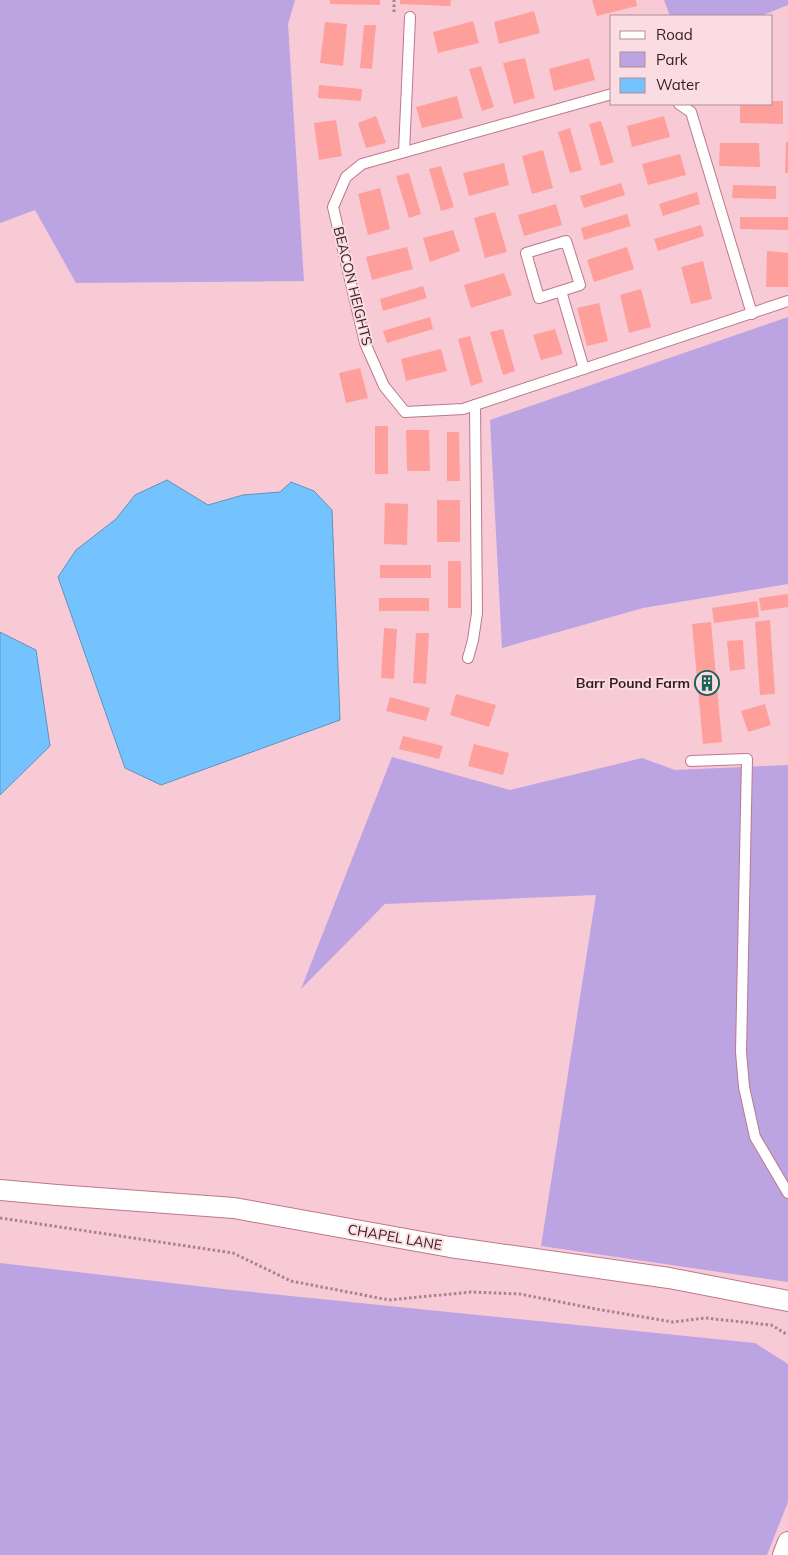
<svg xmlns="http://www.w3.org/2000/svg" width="788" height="1555" font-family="Mulish,sans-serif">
  <rect width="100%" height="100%" fill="#f8cad5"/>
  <g fill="#bca3e2">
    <polygon points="0,0 295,0 288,24 304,281 76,283 35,210 0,223"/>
    <polygon points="664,0 788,0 788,5 761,16 670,16"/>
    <polygon points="788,317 788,584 643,608 502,648 490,420"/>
    <polygon points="392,757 510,790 642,758 675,770 788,765 788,1282 541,1246 596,895 385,904 301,989"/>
    <polygon points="0,1263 223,1289 755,1343 788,1364 788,1502 767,1555 0,1555"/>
  </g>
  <g fill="#75c3fe" stroke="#6291bc">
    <polygon points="167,480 208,505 243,495 280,492 291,482 314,491 332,510 340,720 161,785 125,768 58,577 76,550 116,519 135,495"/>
    <polygon points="0,632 36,650 50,746 0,795"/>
  </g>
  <g fill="#ff9f9b">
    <polygon points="330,0 380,0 380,5 330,4"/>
    <polygon points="400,0 451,0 450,6 400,4"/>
    <polygon points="592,0 636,0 637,6 597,16"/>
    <polygon points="534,11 540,33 499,44 494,22"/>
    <polygon points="473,21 479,43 438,53 433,32"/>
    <polygon points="325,22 347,24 343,66 320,63"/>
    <polygon points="364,25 376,25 372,69 360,68"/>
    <polygon points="525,58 535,98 514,104 503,63"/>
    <polygon points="589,58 595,80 554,91 549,69"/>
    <polygon points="481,66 494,107 482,111 469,69"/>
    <polygon points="319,85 362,89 361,101 318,98"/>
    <polygon points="457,96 463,118 422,128 416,107"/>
    <polygon points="772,101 783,101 783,124 740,123 740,104 772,104"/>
    <polygon points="376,116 386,143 366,148 358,123"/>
    <polygon points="664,116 670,137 632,147 627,126"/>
    <polygon points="336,120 342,156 319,160 314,123"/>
    <polygon points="601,121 614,162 601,166 589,124"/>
    <polygon points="570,128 582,170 570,173 558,132"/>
    <polygon points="786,142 788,142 788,173 785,173"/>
    <polygon points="720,143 759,143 760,167 719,166"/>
    <polygon points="543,150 553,188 532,194 522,156"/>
    <polygon points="680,154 686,175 648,185 642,164"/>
    <polygon points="504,163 509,185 469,196 463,173"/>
    <polygon points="441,166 454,207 441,211 429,169"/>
    <polygon points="409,173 421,214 409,218 396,176"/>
    <polygon points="621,183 625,195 584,208 580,196"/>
    <polygon points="733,185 776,186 776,199 732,198"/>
    <polygon points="380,188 390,229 368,235 358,194"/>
    <polygon points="697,192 700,204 663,216 659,204"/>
    <polygon points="556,204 562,225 524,236 518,215"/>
    <polygon points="495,212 507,252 485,258 474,218"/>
    <polygon points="627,214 631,226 584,240 581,228"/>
    <polygon points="740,217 788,217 788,230 740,229"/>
    <polygon points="701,225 704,236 658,251 654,239"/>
    <polygon points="453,230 460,251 430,262 423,238"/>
    <polygon points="407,247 413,269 372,280 366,257"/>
    <polygon points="627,247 634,269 594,282 587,260"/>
    <polygon points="767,251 788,253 788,287 766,287"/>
    <polygon points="703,261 712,299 691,304 681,267"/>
    <polygon points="504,273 512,295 471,308 464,285"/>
    <polygon points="423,286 427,298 383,311 380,299"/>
    <polygon points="641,289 651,327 629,333 620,295"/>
    <polygon points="599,303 608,341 587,346 577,308"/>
    <polygon points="430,317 433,329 387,343 383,331"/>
    <polygon points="503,329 515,371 503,375 490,332"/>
    <polygon points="555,329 563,354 541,360 533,335"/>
    <polygon points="470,336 483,382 471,386 458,339"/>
    <polygon points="441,349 447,371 406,381 401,359"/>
    <polygon points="360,368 368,398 346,403 339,373"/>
    <rect x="375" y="426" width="13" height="48"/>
    <polygon points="406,430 429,430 430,471 407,471"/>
    <polygon points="447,432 459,432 460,481 447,481"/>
    <rect x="437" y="500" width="23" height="42"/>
    <polygon points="385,503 408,504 407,545 384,544"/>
    <rect x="448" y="561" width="13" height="47"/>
    <rect x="380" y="565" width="51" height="13"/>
    <polygon points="788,594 788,607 761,611 759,598"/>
    <rect x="379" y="598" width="50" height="13"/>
    <polygon points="757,601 759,617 714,623 712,608"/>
    <polygon points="770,620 775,694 760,695 755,622"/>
    <polygon points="711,622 722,742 703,744 692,624"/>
    <polygon points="384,628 397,629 394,679 381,678"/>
    <polygon points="416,633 429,633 426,684 413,683"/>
    <polygon points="743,640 745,669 730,671 727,641"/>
    <polygon points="456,694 496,705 489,727 450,715"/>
    <polygon points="390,697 430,708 426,721 386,711"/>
    <polygon points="765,704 771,725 748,732 741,711"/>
    <polygon points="403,736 443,746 439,759 399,749"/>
    <polygon points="474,744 509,753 503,775 468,766"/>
  </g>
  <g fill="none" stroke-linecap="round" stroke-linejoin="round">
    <defs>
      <g id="lane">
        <polyline points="612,94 362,164 346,177 333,207 365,343 384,386 405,412 463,409 788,301"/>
        <polyline points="679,104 691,112 752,314"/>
        <polyline points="404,152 410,17"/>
        <polyline points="561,291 580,285 566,241 526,253 539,298 561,291 584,369"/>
        <polyline points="468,658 473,640 477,613 475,405"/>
        <polyline points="691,761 747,759 741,1052 744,1087 755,1137 788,1193"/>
      </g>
      <g id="street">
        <polyline points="0,1190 57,1195 234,1208 450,1247 669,1278 788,1301"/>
        <polyline points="783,1555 788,1542"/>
      </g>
    </defs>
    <use href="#lane" stroke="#bd788a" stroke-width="12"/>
    <use href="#street" stroke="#bd788a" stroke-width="22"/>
    <g stroke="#a9838c" stroke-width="3" stroke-dasharray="2.5 2.5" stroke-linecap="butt">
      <polyline points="394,12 394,0"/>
      <polyline points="0,1218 233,1253 291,1281 389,1300 471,1292 520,1294 596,1309 673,1322 705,1318 771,1325 788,1335"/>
    </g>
    <use href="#lane" stroke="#fff" stroke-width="10"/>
    <use href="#street" stroke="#fff" stroke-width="20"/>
  </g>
  <defs>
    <symbol id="building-ring" viewBox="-11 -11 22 22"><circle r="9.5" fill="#fbdce3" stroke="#186259" stroke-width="1.5"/><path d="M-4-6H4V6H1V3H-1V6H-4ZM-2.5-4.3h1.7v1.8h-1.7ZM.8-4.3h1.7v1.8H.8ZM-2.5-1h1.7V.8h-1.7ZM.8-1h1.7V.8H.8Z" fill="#186259"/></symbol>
  </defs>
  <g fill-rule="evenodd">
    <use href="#building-ring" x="693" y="669" width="28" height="28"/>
  </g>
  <g text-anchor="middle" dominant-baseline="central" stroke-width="4" stroke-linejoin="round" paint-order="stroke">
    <g font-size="14" fill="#371c23" stroke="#fbdce3">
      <text transform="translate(353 286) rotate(76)">BEACON HEIGHTS</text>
      <text transform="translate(395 1237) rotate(10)">CHAPEL LANE</text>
    </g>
    <g font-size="14" font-weight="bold" fill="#371c23" stroke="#fbdce3" text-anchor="end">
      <text x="690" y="683">Barr Pound Farm</text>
    </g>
  </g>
  <rect x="610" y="15" width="162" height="90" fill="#fbdce3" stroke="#ad8f96"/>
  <rect x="620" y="31" width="25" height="8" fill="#ffffff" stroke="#ad8f96"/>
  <text x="656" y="40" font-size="15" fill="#371c23">Road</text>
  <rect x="620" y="52" width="25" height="15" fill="#bca3e2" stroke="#ad8f96"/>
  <text x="656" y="65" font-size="15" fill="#371c23">Park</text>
  <rect x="620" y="78" width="25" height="15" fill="#75c3fe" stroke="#ad8f96"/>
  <text x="656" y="90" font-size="15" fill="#371c23">Water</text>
</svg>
